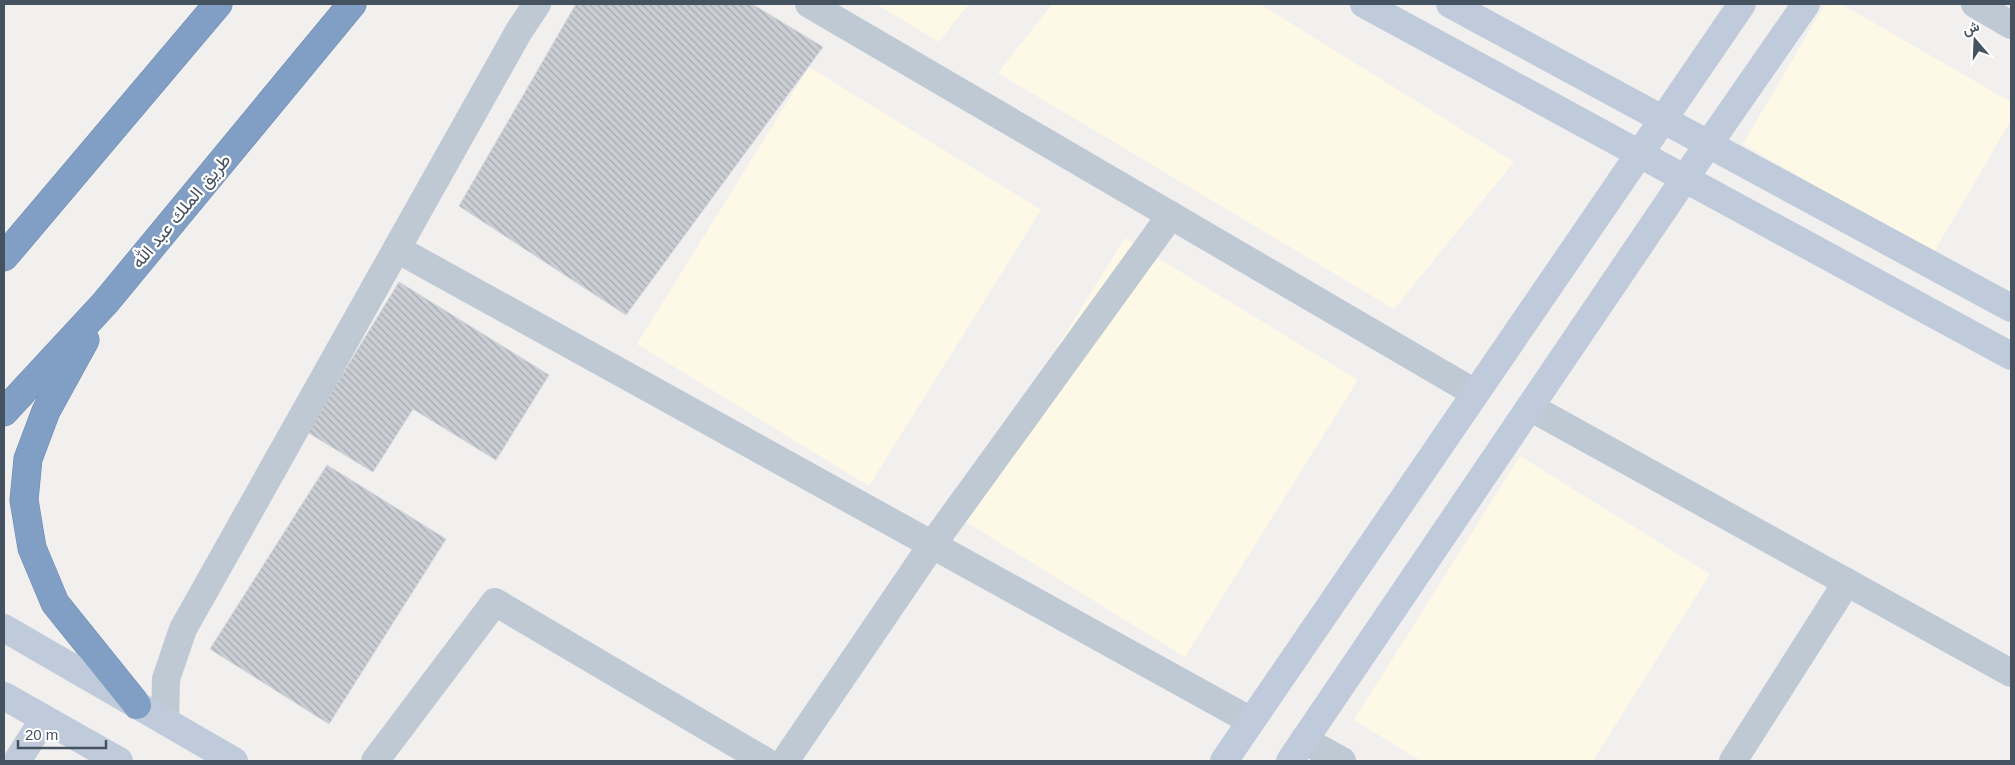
<svg xmlns="http://www.w3.org/2000/svg" width="2015" height="765" font-family="Helvetica,Vazirmatn,sans-serif">
  <defs>
    <pattern id="building-back-hatch" width="6" height="6" patternUnits="userSpaceOnUse" patternTransform="scale(1.25)"><rect width="6" height="6" fill="#caced4"/><path d="M-1 5l2 2M0 0l6 6M5-1l2 2" fill="none" stroke="#a6aaaf"/></pattern>
  </defs>
  <rect width="100%" height="100%" fill="#f2efef"/>
  <g fill="#fef8e7">
    <polygon points="876,4 969,4 939,42"/>
    <polygon points="1052,4 1260,4 1514,162 1394,309 998,73"/>
    <polygon points="1825,4 1841,4 2011,102 2011,120 1933,254 1743,144"/>
    <polygon points="809,67 1041,210 869,486 637,344"/>
    <polygon points="1125,238 1358,380 1185,657 953,514"/>
    <polygon points="1520,456 1710,574 1593,761 1421,761 1354,720"/>
  </g>
  <g fill="url(#building-back-hatch)" stroke="#d2d5db">
    <polygon points="576,4 752,4 823,47 626,315 459,206"/>
    <polygon points="399,282 549,375 496,460 413,409 373,472 307,432"/>
    <polygon points="327,465 446,539 329,724 210,649"/>
  </g>
  <g fill="none" stroke-linecap="round" stroke-linejoin="round">
    <defs>
      <g id="highway">
        <polyline points="4,257 218,4"/>
        <polyline points="85,340 46,411 28,459 24,500 32,548 55,603 137,705"/>
        <polyline points="4,412 105,303 352,4"/>
      </g>
    </defs>
    <use href="#highway" stroke="#6c8ab0" stroke-width="29"/>
    <g stroke="#bec9d3" stroke-width="28">
      <polyline points="809,4 1475,393"/>
      <polyline points="1975,4 2011,25"/>
      <polyline points="397,249 1251,721"/>
      <polyline points="1530,407 2011,673"/>
      <polyline points="165,721 166,679 183,629 519,31 537,4"/>
      <polyline points="1304,740 1342,761"/>
      <polyline points="375,761 495,602 765,761"/>
      <polyline points="785,761 932,545 1171,215"/>
      <polyline points="1733,761 1847,582"/>
    </g>
    <g stroke="#bfcbda" stroke-width="28">
      <polyline points="1364,4 2011,356"/>
      <polyline points="1450,4 2011,308"/>
      <polyline points="4,628 234,761"/>
      <polyline points="4,696 119,761"/>
      <polyline points="17,761 44,719"/>
      <polyline points="1224,761 1742,4"/>
      <polyline points="1290,761 1685,178 1806,4"/>
    </g>
    <use href="#highway" stroke="#819fc4" stroke-width="28"/>
  </g>
  <g text-anchor="middle" dominant-baseline="central" stroke-width="4.5" stroke-linejoin="round" paint-order="stroke">
    <g font-size="18" fill="#45525f" stroke="#fff">
      <text transform="translate(181 211) rotate(-50)">طريق الملك عبد الله</text>
    </g>
  </g>
  <rect width="2015" height="765" fill="none" stroke="#45525f" stroke-width="10"/>
  <g transform="translate(1975 40) rotate(341)" stroke="#ffffff" stroke-width="4" paint-order="stroke">
  <path d="M0-4L9 19L0 12L-9 19Z" fill="#45525f"/>
  <text y="-8" font-size="14" font-weight="bold" text-anchor="middle" fill="#45525f">ش</text>
  </g>
  <path d="M18 740v8h88v-8" fill="none" stroke="#45525f" stroke-width="2.5"/>
  <text x="25" y="740" font-size="15" fill="#45525f" stroke="#ffffff" stroke-width="4" paint-order="stroke">20 m</text>
</svg>
